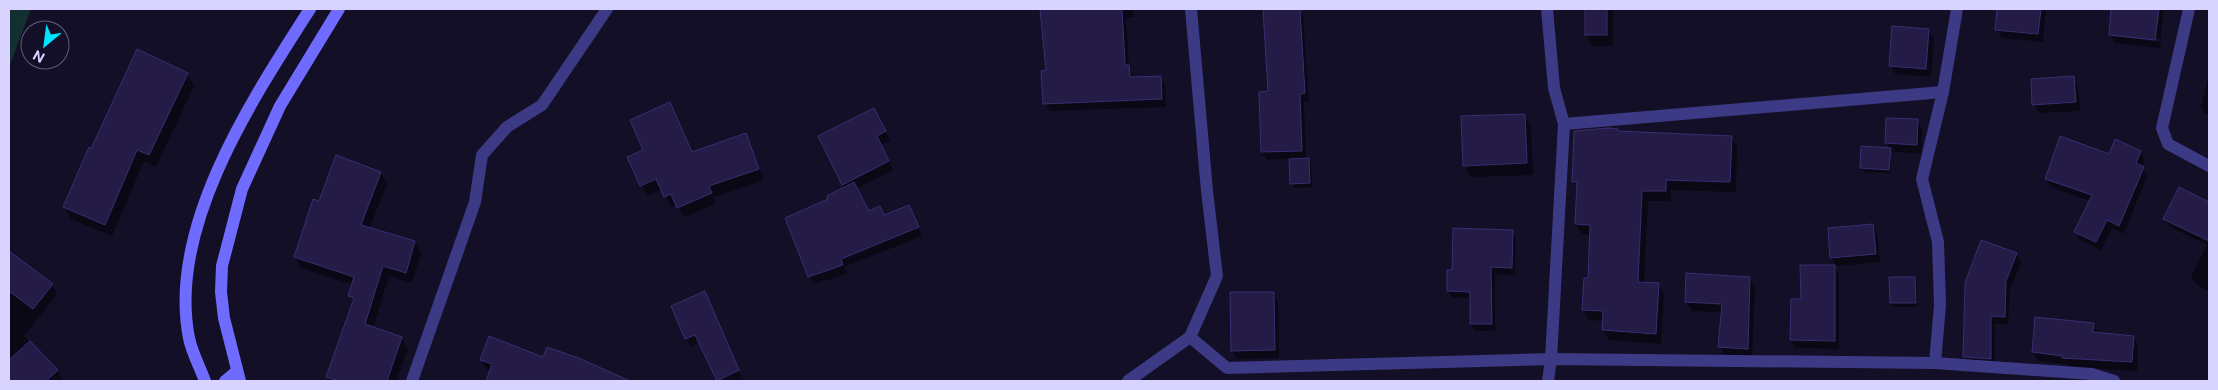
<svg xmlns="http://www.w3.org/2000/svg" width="2218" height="390" font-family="'Public Sans',sans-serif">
  <rect width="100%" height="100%" fill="#130f26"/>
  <polygon fill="#12302f" points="9,9 31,9 9,67"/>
  <g fill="#0007">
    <polygon points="1041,9 1133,9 1134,17 1126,18 1129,67 1133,78 1160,77 1165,85 1166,107 1049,111 1045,103 1047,72"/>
    <polygon points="1299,9 1303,16 1309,101 1304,102 1306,159 1311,164 1312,187 1294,188 1291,183 1290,159 1267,160 1262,152 1260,93 1270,93 1264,10"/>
    <polygon points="1586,9 1613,9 1613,46 1592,46 1586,35"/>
    <polygon points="1998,9 2046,9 2043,42 2002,38 1997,30"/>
    <polygon points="2113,9 2163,9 2161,39 2114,34 2114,36 2161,42 2160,48 2115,43 2110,34"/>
    <polygon points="1928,30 1934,39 1931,77 1895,74 1890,65"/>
    <polygon points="187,74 194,86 156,167 144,161 112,236 71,219 64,207 92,150"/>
    <polygon points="2209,74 2209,115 2205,114 2201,106"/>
    <polygon points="2073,78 2078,86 2080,111 2039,113 2034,105"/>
    <polygon points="670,104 693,153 746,135 764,180 714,197 716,204 684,217 677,204 671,207 662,189 648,196 642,185 645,150"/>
    <polygon points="1524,115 1531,127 1533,175 1471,177 1464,165"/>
    <polygon points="878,118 890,140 881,145 893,170 856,189 869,212 885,216 909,206 922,236 844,267 847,274 814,284 810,276 830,199 845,188 843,184"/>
    <polygon points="1917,120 1922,129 1921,153 1891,152 1891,173 1864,172 1861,168 1890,149 1887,143"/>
    <polygon points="1619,132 1731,137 1737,147 1736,192 1671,190 1671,201 1648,201 1644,283 1658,284 1664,295 1661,344 1609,340 1603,330 1604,321 1589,320 1583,310 1589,280 1591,235 1582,234 1576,224 1578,189 1573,181"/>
    <polygon points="2140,152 2145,160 2142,167 2147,176 2124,234 2112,228 2101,250 2080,240 2075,231 2090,201 2051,187 2046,179"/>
    <polygon points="381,173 387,184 369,229 415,242 421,253 412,283 389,276 373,328 402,338 408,349 396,381 330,381 328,376 354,303 350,296 353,285 301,268 295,257 320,202"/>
    <polygon points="2180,189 2209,203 2209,291 2196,284 2191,276 2207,245 2170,227 2165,219"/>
    <polygon points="1872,226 1877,234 1880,262 1836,266 1831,257"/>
    <polygon points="1512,231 1516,238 1515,275 1495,274 1495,331 1475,331 1471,324 1471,298 1452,298 1448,291 1453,271"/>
    <polygon points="9,252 52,285 57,294 24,336 57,371 62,380 60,381 9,381"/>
    <polygon points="2016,254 2021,262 2010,290 2008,324 1995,324 1994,366 1969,364 1964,356"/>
    <polygon points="1834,267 1839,275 1839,349 1796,348 1791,339 1802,300"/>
    <polygon points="1749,278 1755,287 1752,358 1725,356 1720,347 1722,312 1692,311 1686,302"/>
    <polygon points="1914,279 1917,283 1917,307 1893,307 1891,303"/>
    <polygon points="1273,293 1278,302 1279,358 1237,359 1232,350"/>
    <polygon points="709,301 742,378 736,381 719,381 700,342 691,346 686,338"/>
    <polygon points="2093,325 2099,334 2133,337 2138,346 2137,371 2068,367 2067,364 2038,361 2033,352"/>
    <polygon points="481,360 587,370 583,381 487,381 491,371 487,370"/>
  </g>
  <g fill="#241b47" stroke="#3b2d73">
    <polygon points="1040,9 1122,9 1125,65 1129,65 1130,77 1161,76 1162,99 1043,104 1041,71 1046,70"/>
    <polygon points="1263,9 1300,9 1305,93 1300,94 1302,151 1261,152 1259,92 1268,91"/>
    <rect x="1585" y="9" width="22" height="26"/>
    <polygon points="1997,9 2041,9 2038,34 1995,30"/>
    <polygon points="2111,9 2159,9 2155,40 2109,35"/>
    <polygon points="1892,26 1929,29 1926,69 1889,66"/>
    <polygon points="137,49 188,73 149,155 137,150 105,225 63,207 89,147 91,149"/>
    <polygon points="2074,76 2076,102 2032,105 2031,79"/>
    <polygon points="670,102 692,152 746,133 759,169 709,186 712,193 677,208 671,194 664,197 656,179 640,186 627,157 643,150 630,120"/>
    <polygon points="874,108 886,131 877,136 889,161 842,185 818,136"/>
    <polygon points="1525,114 1527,163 1463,166 1461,116"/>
    <polygon points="1886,118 1918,119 1917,145 1885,143"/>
    <polygon points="1609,128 1618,129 1618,131 1732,136 1730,182 1666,180 1666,191 1642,191 1638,282 1659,283 1656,334 1602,330 1603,311 1582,310 1584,278 1588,278 1590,225 1575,224 1577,182 1572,182 1574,131"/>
    <polygon points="2060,136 2109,154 2115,139 2141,151 2136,163 2144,167 2119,226 2107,220 2096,242 2074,232 2092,195 2045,179"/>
    <polygon points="1861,146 1891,148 1889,170 1860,168"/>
    <polygon points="336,155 381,172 361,225 415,241 406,273 383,266 365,324 402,337 387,381 339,381 326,377 354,298 348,296 354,277 294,257 313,199 319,201"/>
    <polygon points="1309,158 1310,183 1290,184 1289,159"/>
    <polygon points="854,182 869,211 880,206 884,215 909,205 919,227 841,259 843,265 808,277 785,218 828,199 827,196"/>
    <polygon points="2179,187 2209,202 2209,241 2163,219"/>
    <polygon points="1873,224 1876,254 1830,258 1828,228"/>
    <polygon points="1453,228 1513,230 1512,268 1491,267 1492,324 1470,324 1470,292 1447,291 1447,270 1452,270"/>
    <polygon points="1981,240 2017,253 2006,281 2005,317 1991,316 1991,359 1963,357 1965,283"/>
    <polygon points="9,251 53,284 33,309 9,291"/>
    <polygon points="1800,265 1835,265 1835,341 1790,340 1791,299 1801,299"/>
    <polygon points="1686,273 1750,277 1748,349 1718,347 1722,304 1685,302"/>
    <polygon points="1889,277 1915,277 1916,303 1890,303"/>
    <polygon points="705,291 739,370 717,381 695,335 685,339 671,306"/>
    <polygon points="1230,292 1274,292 1275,350 1231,351"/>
    <polygon points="2035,317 2094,323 2093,332 2134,336 2132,362 2062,358 2062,356 2032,352"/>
    <polygon points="489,336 543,357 547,347 581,359 630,381 486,381 492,364 480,360"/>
    <polygon points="30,341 58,370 46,381 9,381 9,360"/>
  </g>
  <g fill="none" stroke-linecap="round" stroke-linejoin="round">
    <g stroke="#3d3a85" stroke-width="12">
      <polyline points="1547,9 1554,88 1564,124 1551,359 1548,381"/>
      <polyline points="2189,9 2162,128 2168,144 2209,166"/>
      <polyline points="1564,124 1943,92"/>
      <polyline points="1190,337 1227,368 1551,359 1935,363 2092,374 2114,381"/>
      <polyline points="1935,363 1940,305 1938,242 1922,179 1943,92 1957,9"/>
      <polyline points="412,381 475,202 482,155 507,127 542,105 607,9"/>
      <polyline points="1128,381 1190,337 1217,276 1207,191 1191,9"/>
    </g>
    <g stroke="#6f6bff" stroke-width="12">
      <path d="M205 381C200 367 192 353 189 338 167 227 253 98 310 9"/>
      <polyline points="225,381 237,371"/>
      <polyline points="240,381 224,318 221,292 222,266 242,189 280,106 339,9"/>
    </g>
  </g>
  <rect width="2218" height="390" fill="none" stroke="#d9d4ff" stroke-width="20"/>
  <g transform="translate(45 45) rotate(209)"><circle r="24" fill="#130f26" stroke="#625e7d"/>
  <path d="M0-4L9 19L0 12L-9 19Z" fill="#00e5ff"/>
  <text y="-8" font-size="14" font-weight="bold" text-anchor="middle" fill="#d9d4ff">N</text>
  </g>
</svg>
